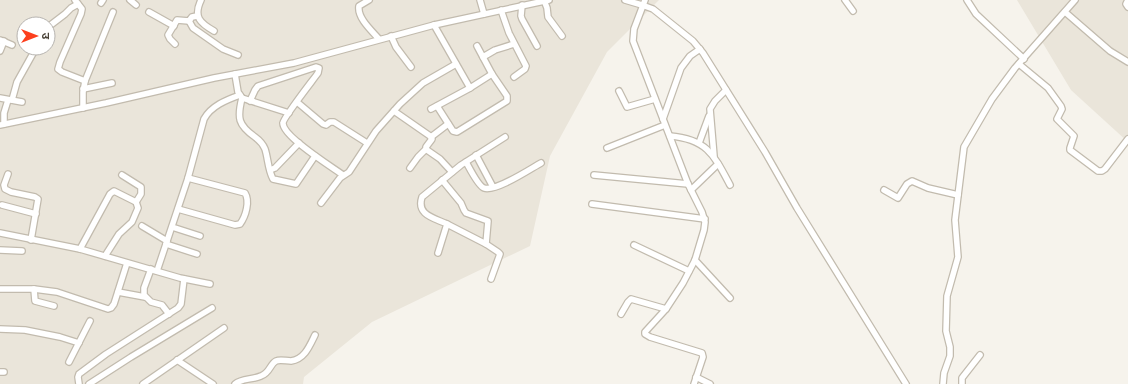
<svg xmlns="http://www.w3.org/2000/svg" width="1128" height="384" font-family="Arial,'Noto Sans Devanagari',sans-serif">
  <rect width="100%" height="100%" fill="#f6f3ec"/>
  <g fill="#eae5da" fill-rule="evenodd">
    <path d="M0 0H659L607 52 550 156 530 246 372 322 304 377 303 384H0ZM24 24H48V48H24Z"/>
    <polygon points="1017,0 1128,0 1128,142 1071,90"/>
  </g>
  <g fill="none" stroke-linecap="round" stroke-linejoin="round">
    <defs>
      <g id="street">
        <polyline points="75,0 82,9 81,14 60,62 58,69 62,72 85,81"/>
        <polyline points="130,0 136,5"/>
        <path d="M201 0C193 17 200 23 214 31"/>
        <path d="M369 0 359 6C357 18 372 31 379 39"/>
        <polyline points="480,0 484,14"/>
        <polyline points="544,0 547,8 548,17 562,36"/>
        <polyline points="625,0 642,5 653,9 693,41 703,53 765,152 797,208 906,384"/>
        <polyline points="645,0 634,29 633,41 688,184 702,212 705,222 704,230 695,260 683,283 666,309 645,332 645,334 650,337 702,353 703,357 694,384"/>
        <polyline points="845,0 853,11"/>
        <polyline points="967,0 976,14 1024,59"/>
        <polyline points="1128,0 1126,4 1128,7"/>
        <polyline points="101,3 103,0"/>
        <polyline points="522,5 521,16 522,19 537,46"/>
        <polyline points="501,10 509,33 526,66 525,69 514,77"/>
        <polyline points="149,12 174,26"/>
        <polyline points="1065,12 1110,51 1128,62"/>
        <polyline points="189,21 193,28 223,49 238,55"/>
        <polyline points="434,25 470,88"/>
        <polyline points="48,27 65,14 71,8 78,4"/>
        <polyline points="391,36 396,47 411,67"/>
        <polyline points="0,40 12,45"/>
        <polyline points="175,44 170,39 168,35 177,20 189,21 192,17 197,16"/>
        <polyline points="0,51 4,41"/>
        <polyline points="483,57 495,50 514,44"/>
        <polyline points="1019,64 1048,88 1061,106 1062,109 1057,119 1074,136 1070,148 1070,150 1098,171 1102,171 1105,169 1128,139"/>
        <polyline points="235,74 238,92 242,98 289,113"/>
        <polyline points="83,89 112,83"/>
        <polyline points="619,91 627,107 655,99"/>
        <polyline points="0,98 22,102"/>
        <path d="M242 98C237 118 238 125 255 137 259 140 263 144 265 149 268 158 268 170 273 179L296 184 315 156"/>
        <polyline points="12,100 17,82 36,48"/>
        <path d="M250 101 255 90 258 86 316 67 319 68 318 73C313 80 283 118 283 123 282 136 332 167 343 175"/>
        <polyline points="297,102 323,124 326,125 330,122 334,122 367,143"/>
        <polyline points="437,106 453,131 457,132 507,101 507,96 492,74 477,46"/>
        <polyline points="83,108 83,92 85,81 113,12"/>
        <polyline points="431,109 470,88 492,74"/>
        <polyline points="394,111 430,136 432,139 426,147 427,150 440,159 452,172"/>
        <polyline points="663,119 681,68 690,56 700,49"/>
        <polyline points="4,124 4,113 8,100"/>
        <polyline points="0,125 106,103 214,78 294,63 434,25 549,0"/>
        <path d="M670 136C707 139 714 155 730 185"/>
        <polyline points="431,137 448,124"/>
        <polyline points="699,143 709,116"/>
        <polyline points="607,148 665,125"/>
        <polyline points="476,155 493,187"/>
        <polyline points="714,156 710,109 715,101 726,90"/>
        <path d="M466 162C469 167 478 186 484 188 496 192 530 169 541 163"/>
        <polyline points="410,168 418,157 426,149"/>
        <polyline points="270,170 275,168 299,143"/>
        <polyline points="8,174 4,185 5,189 11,192 35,197 38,199 31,240"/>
        <polyline points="122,175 141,187 141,194 136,202"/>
        <polyline points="594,175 688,184"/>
        <polyline points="442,180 461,203 464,210 466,213 488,221 486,244 447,224"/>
        <polyline points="691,190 718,164"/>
        <polyline points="884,190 898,198 907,184 912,181 928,188 958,195"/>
        <polyline points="321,203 340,178 349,172 376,131 400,104 423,83 456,64"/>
        <polyline points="592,204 705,219"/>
        <polyline points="2,205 36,214"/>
        <path d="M178 209 235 225 240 224C246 216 250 201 245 193L188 178"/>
        <polyline points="142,226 167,241"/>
        <polyline points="172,227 200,236"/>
        <polyline points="0,233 80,249 180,278 210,284"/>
        <polyline points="166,244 197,254"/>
        <polyline points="486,244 498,252 500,254 491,279"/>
        <polyline points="634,245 689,271"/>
        <polyline points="80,249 110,194 114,191 136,202 138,208 132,222 119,234 105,256"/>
        <polyline points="0,250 22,251"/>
        <path d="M438 253 447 224C434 218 416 215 422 197L461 165 505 137"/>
        <polyline points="695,260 730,298"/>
        <polyline points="151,269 144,288 144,295 151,302 162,305 169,314"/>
        <path d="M157 271 188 178 204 119C211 106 226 100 240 95"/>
        <polyline points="0,289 34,289 57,292 108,309 111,308 114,304 127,263"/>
        <polyline points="34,289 35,301 54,306"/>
        <polyline points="118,292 145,297"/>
        <polyline points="621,314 628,302 631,299 666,309"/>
        <polyline points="0,329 25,330 60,337 79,343"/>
        <polyline points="177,360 213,384"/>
        <polyline points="69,362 90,321"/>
        <polyline points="0,372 4,372"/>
        <polyline points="696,377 710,384"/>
        <polyline points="79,384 78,377 79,374 106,354 178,308 181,304 184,279"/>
        <polyline points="89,384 131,357 212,308"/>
        <polyline points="143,384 224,328"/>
        <path d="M235 384C242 378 252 380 261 376 270 373 270 364 276 361 280 359 286 361 291 361 305 359 310 345 315 335"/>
        <polyline points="943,384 944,373 950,356 950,347 946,331 947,296 958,257 955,220 964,147 992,99 1015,68 1075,0"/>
        <polyline points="962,384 962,378 980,355"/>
      </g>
    </defs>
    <use href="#street" stroke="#c2bbae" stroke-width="8"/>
    <use href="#street" stroke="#fff" stroke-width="5.5"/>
  </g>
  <g transform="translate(36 36) rotate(90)"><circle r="19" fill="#ffffff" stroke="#b7b4b0"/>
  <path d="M0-3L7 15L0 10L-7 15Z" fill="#fc3f1d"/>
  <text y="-6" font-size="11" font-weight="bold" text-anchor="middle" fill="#4b4439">उ</text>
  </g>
</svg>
